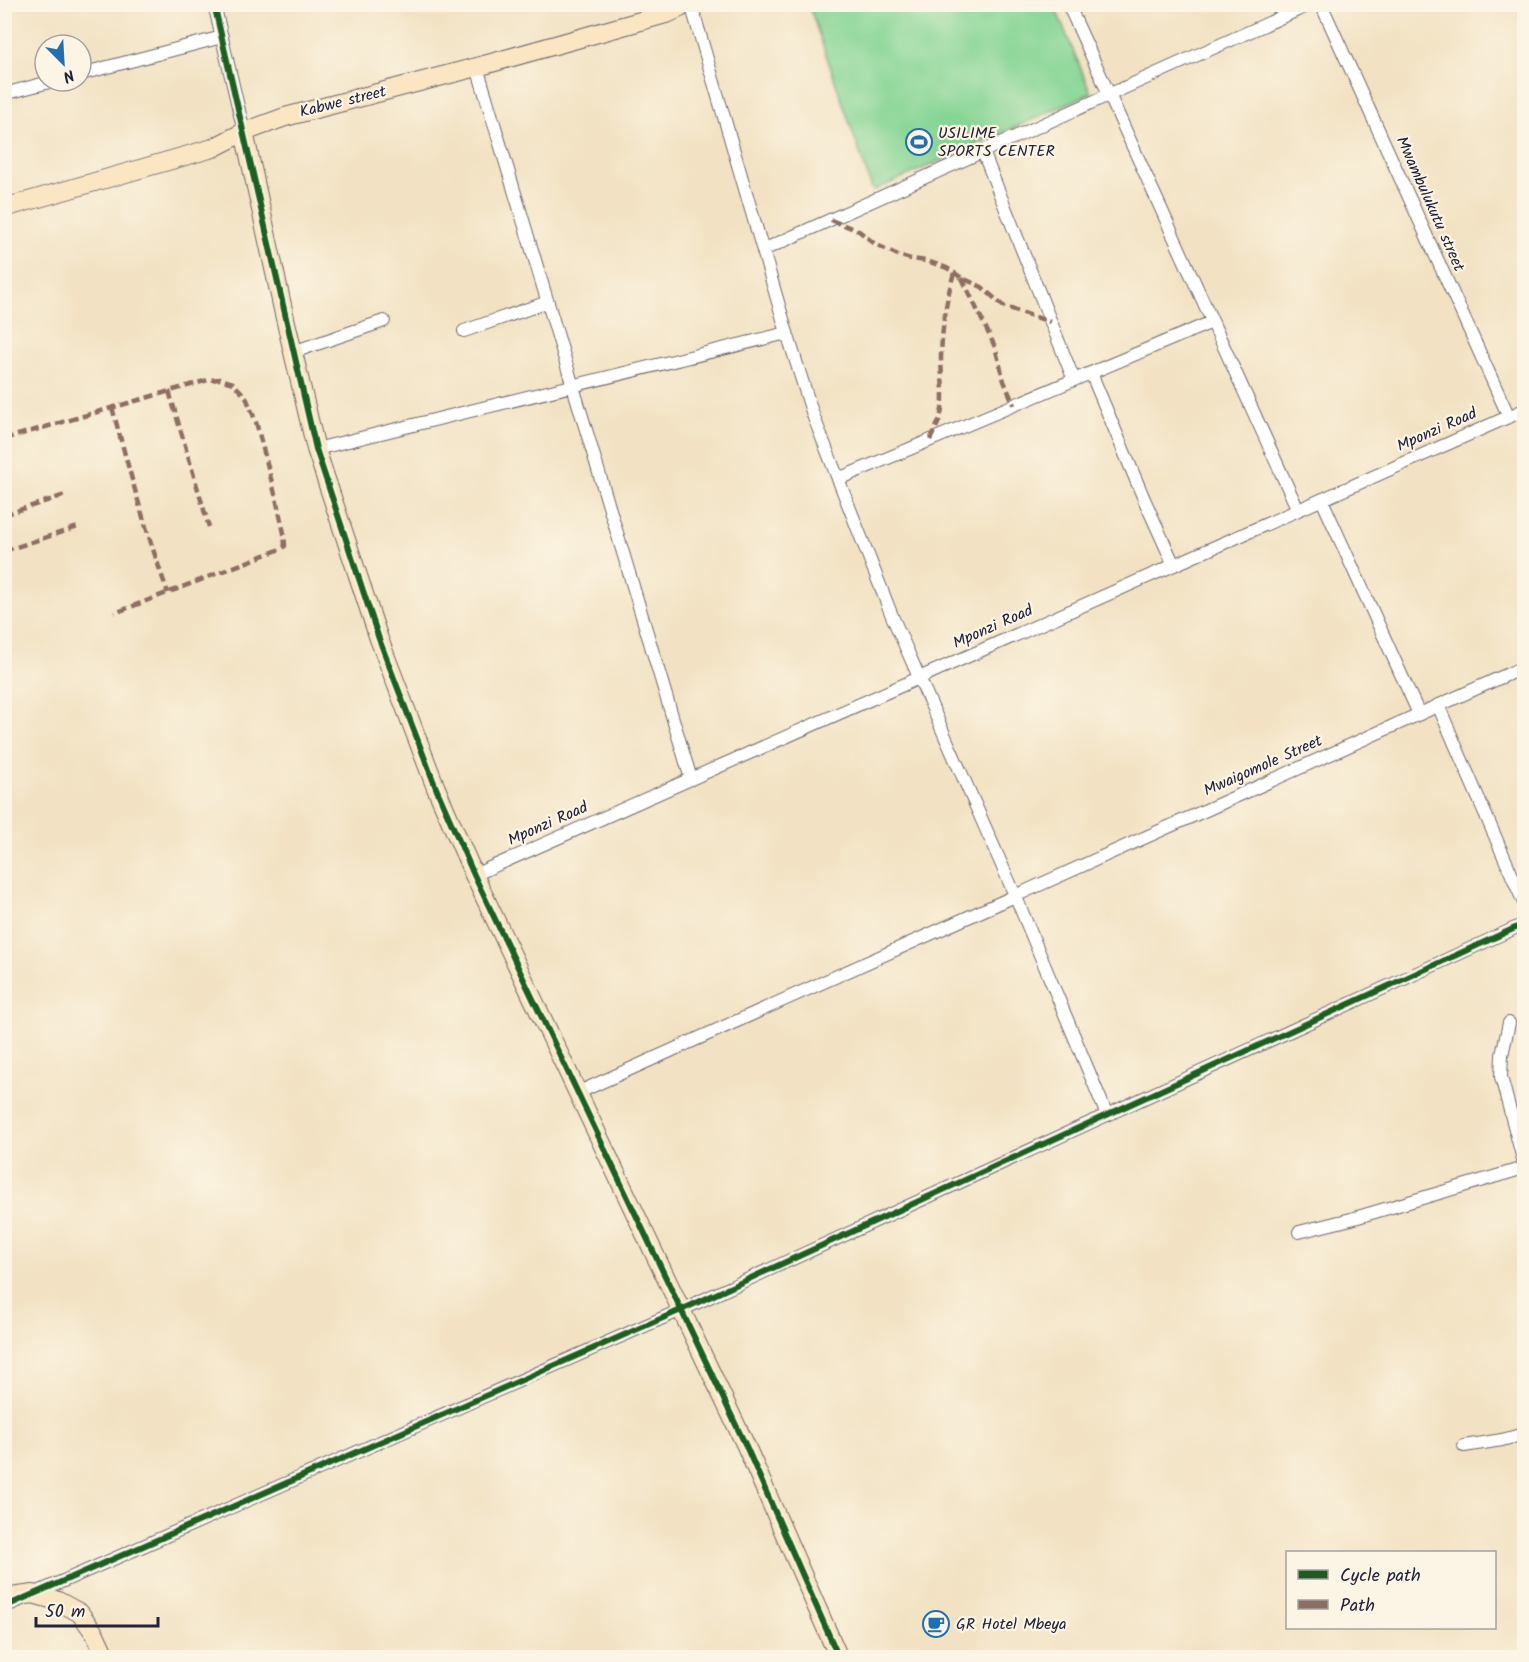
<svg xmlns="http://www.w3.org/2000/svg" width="1529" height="1662" font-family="Kalam,sans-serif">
  <rect width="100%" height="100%" fill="#fcf5e5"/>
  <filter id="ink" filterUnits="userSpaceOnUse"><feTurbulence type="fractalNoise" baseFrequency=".0167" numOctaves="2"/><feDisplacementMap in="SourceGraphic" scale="12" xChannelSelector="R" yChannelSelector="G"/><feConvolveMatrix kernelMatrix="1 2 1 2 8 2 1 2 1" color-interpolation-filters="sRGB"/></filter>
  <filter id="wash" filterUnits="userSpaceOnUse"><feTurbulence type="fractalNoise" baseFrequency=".008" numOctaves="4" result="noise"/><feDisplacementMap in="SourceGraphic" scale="24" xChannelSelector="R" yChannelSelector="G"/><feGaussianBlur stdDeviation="1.35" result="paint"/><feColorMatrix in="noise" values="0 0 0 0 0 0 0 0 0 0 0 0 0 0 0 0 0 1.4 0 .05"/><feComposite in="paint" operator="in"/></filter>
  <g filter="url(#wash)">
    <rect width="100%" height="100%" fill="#f2e2c3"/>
    <polygon fill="#87d595" stroke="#547c68" stroke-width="1.5" points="809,5 1054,5 1091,93 873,191"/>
  </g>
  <g filter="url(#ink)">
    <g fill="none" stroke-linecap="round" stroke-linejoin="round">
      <defs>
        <g id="street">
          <polyline points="214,4 244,132"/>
          <polyline points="691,4 787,333 813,415 892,616 1015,895 1107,1115"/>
          <polyline points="1068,4 1298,510"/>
          <polyline points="1321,4 1509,417"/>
          <polyline points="477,67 691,779"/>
          <polyline points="81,74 222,37"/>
          <polyline points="4,94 53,81"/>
          <polyline points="983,152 1074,380"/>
          <polyline points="763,250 1311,4"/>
          <polyline points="464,331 548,302"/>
          <polyline points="293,352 384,321"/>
          <polyline points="1091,373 1144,499 1174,565"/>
          <polyline points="316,449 787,333"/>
          <polyline points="838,479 1212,322"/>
          <polyline points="1322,500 1419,714"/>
          <polyline points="1438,705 1524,903"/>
          <polyline points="474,875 1524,410"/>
          <polyline points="1509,1023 1502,1055 1501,1077 1524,1163"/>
          <polyline points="577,1093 1524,667"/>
          <polyline points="1299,1232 1351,1219 1524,1168"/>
          <polyline points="1464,1446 1502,1440 1524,1434"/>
          <polyline points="4,1607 681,1310 1524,924"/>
        </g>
        <g id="secondary">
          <polyline points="244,132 284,314 316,449 379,639 436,788 474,875 746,1446 839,1658"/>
          <polyline points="4,208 213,148 244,132 285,117 477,67 669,13 680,8 684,4"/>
          <polyline points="4,1598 33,1594 58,1601 80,1613 95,1634 106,1658"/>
        </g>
      </defs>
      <use href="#street" stroke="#6b656b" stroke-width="14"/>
      <use href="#secondary" stroke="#6b656b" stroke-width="20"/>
      <use href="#street" stroke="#fff" stroke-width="12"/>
      <use href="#secondary" stroke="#fbe6c4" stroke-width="18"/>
      <g stroke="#8d6e63" stroke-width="4.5" stroke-dasharray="9 4.5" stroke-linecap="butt">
        <polyline points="831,220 859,231 875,244 900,256 911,259 927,261 947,268 962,278 982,287 1003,306 1050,322"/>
        <polyline points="962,278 995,347 1004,381 1014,405"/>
        <polyline points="169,391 209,527"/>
        <path d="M112 407C129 470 146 532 168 593"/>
        <polyline points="4,439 208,380 220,379 233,383 246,397 256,422 275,494 284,533 285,546 278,550 115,613"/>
        <path d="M930 440C933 433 938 425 940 418 946 399 941 376 941 357 942 327 946 300 954 273"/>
        <polyline points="4,515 68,494"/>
        <polyline points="4,551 78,527"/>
      </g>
      <defs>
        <g id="cycleway">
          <polyline points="214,4 316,449 379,639 436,788 474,875 746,1446 839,1658"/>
          <polyline points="4,1607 681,1310 1524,924"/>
        </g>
      </defs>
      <use href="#cycleway" stroke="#fcf5e5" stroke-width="10"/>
      <use href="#cycleway" stroke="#1b5e20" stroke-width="6"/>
    </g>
  </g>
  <defs>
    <symbol id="stadium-ring" viewBox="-11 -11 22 22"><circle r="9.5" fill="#fcf5e5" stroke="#1f6fb2" stroke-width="1.5"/><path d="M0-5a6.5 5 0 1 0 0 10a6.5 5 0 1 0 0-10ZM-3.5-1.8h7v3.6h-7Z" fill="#1f6fb2"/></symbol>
    <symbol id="cafe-ring" viewBox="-11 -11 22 22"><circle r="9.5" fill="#fcf5e5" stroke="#1f6fb2" stroke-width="1.5"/><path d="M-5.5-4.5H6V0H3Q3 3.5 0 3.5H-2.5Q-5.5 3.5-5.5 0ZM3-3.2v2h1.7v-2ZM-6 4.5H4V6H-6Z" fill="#1f6fb2"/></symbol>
  </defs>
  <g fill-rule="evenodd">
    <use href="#stadium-ring" x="904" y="127" width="30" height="30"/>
    <use href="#cafe-ring" x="921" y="1609" width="30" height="30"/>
  </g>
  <g text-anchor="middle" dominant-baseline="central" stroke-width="4.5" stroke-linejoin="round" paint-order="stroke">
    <g font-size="16" fill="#22223b" stroke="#fcf5e5">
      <text transform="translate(343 102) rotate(-14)">Kabwe street</text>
      <text transform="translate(1430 204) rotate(66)">Mwambulukutu street</text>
      <text transform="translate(1437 430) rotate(-24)">Mponzi Road</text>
      <text transform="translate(993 627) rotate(-24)">Mponzi Road</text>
      <text transform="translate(1263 766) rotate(-24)">Mwaigomole Street</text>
      <text transform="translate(548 824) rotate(-24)">Mponzi Road</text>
    </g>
    <g font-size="16" fill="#22223b" stroke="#fcf5e5" text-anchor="start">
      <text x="938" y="133">USILIME<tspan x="938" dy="18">SPORTS CENTER</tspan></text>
      <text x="956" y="1624">GR Hotel Mbeya</text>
    </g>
  </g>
  <rect width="1529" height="1662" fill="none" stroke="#fcf5e5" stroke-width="24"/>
  <rect x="1286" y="1551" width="210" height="78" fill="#fcf5e5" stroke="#a5a1a1" stroke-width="1.5"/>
  <rect x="1298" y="1570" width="30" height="9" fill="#1b5e20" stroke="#a5a1a1" stroke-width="1.5"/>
  <text x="1340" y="1581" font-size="18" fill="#22223b">Cycle path</text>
  <rect x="1298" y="1600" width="30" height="9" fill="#8d6e63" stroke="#a5a1a1" stroke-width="1.5"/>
  <text x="1340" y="1611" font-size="18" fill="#22223b">Path</text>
  <g transform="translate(63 63) rotate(156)"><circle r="28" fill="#fcf5e5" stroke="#a5a1a1" stroke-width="1.5"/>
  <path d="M0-4.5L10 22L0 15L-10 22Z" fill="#1f6fb2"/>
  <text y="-9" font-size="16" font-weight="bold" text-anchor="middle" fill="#22223b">N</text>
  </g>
  <path d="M36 1617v9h122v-9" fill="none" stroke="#22223b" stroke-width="3"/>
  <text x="45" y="1617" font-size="18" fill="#22223b" stroke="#fcf5e5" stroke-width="4.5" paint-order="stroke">50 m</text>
</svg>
